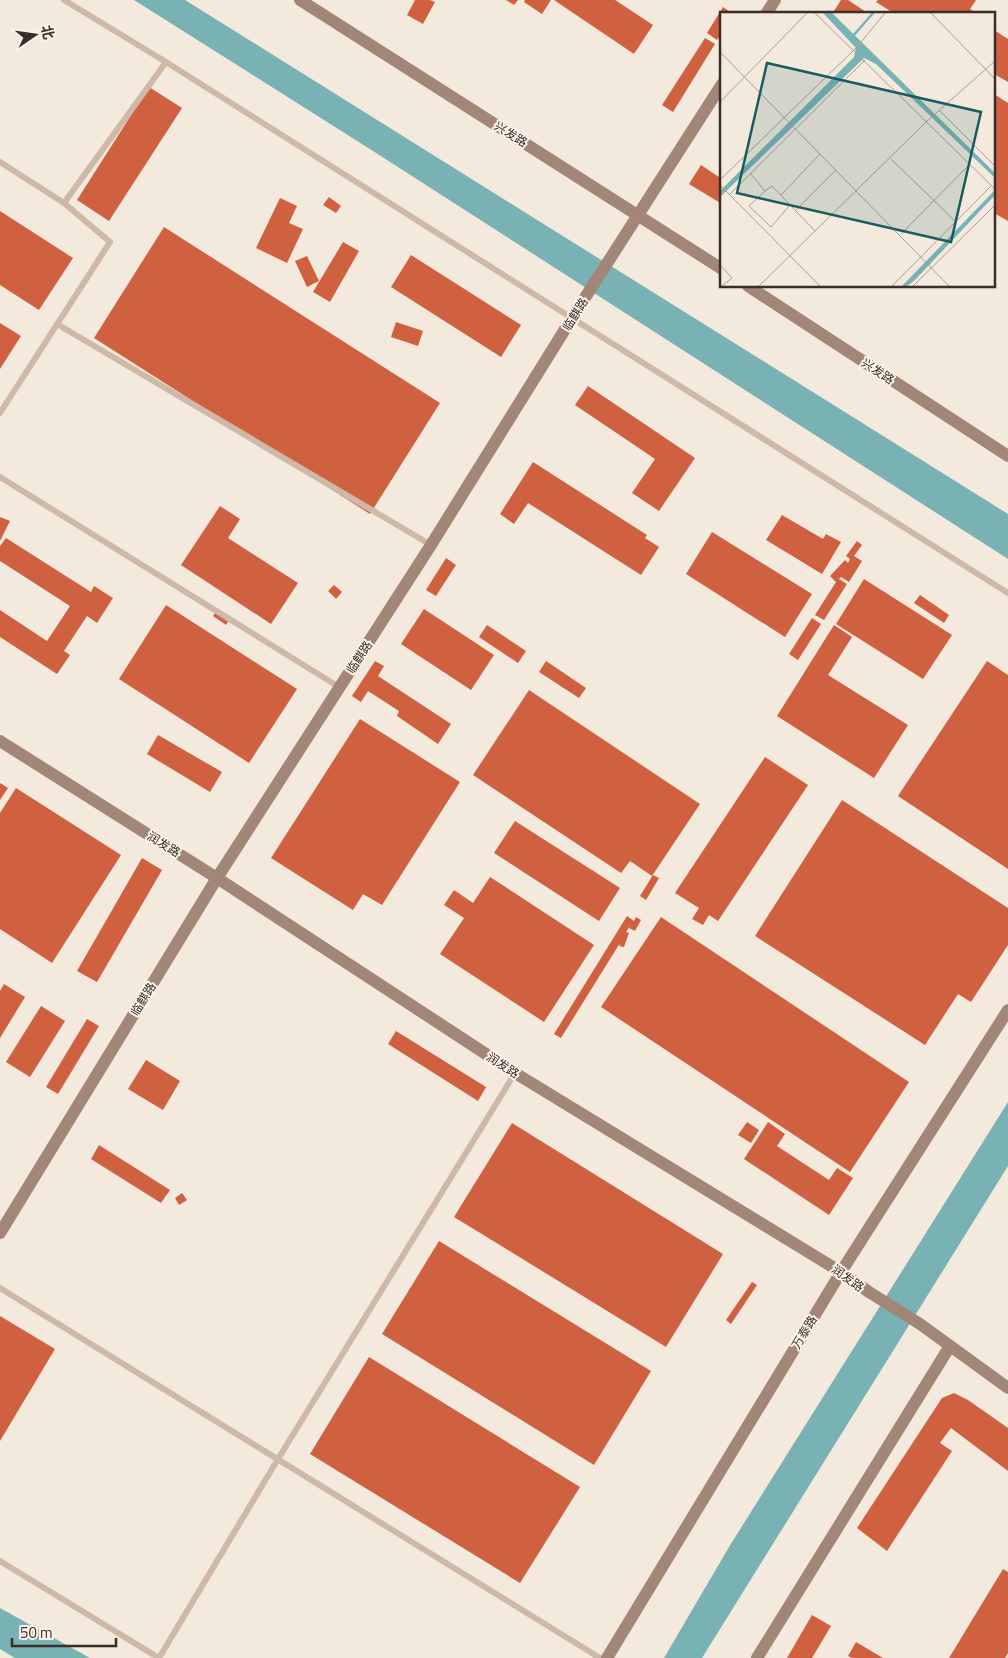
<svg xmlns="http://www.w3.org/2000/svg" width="1008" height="1658" font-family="'Titillium Web','Noto Sans SC',sans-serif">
  <rect width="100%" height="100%" fill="#f4e9dd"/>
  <g fill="#79b2b4">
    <polygon points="134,0 185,0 1008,514 1008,559 373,151"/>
    <polygon points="1008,1102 1008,1166 702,1658 664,1658 729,1547"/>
    <polygon points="0,1608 90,1658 15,1658 0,1649"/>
  </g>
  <g fill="#cf6140">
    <polygon points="415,0 430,0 435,2 423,24 407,15"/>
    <polygon points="506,0 518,0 514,5"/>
    <polygon points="525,0 551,0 542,14 524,2"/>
    <polygon points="554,0 615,0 653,25 634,54"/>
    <polygon points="841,0 848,0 869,14 832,14"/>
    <polygon points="878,0 976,0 970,9 979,14 895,14 876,2"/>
    <polygon points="723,7 733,14 722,14 722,33 717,40 707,33"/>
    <polygon points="994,30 1008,39 1008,82 994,74"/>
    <polygon points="705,38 715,44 673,112 662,105"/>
    <polygon points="149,87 182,108 109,221 77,200"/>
    <polygon points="994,94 1008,103 1008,221 994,213"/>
    <polygon points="701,165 722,179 722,204 689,184"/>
    <polygon points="329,197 341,206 336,213 323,205"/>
    <polygon points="280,198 297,206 289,223 303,229 287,263 256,248"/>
    <polygon points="0,211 73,258 39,310 0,285"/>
    <polygon points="164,227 440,403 370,514 94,338"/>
    <polygon points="343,242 359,251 330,302 313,292"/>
    <polygon points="411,255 521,325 501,357 391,287"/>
    <polygon points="307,256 319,281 307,287 295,261"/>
    <polygon points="396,322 423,331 418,346 391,337"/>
    <polygon points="0,323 21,336 0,369"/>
    <polygon points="588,386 695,458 659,511 632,493 655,459 575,405"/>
    <polygon points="533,462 647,535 645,538 659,547 641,575 528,503 514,524 500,514"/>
    <polygon points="220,506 240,519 228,538 298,583 271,624 181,565"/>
    <polygon points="782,515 823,539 826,534 841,542 822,574 766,540"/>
    <polygon points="0,517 10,521 0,541"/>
    <polygon points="712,532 812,594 785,637 686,574"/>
    <polygon points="6,538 91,592 94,586 113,598 97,623 87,616 64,651 70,655 57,674 0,637 0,610 47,641 70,606 0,561 0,546"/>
    <polygon points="857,541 862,545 854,556 862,561 849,582 841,577 839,579 847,584 824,620 815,615 836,582 830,576 845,560 848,563 850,559 846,556"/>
    <polygon points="446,558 456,565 436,596 426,590"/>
    <polygon points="864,579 952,635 923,679 836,624"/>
    <polygon points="334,585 342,592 336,599 328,591"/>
    <polygon points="920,595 949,615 944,623 914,603"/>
    <polygon points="166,605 297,689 249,763 119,679"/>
    <polygon points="218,609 231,617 226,625 213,616"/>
    <polygon points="424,609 494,655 471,690 401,644"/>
    <polygon points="812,618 821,624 798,660 789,654"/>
    <polygon points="487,625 526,651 518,663 479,637"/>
    <polygon points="834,625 852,637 828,675 908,725 874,778 777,716"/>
    <polygon points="375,661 384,666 378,676 451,724 438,744 397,716 399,711 368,691 361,702 352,696"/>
    <polygon points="546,661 586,688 579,698 539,672"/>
    <polygon points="987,661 1008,675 1008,869 898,796"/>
    <polygon points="529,690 700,804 652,876 630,861 621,873 473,775"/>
    <polygon points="360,719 460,782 382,905 363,894 353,910 271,858"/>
    <polygon points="158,735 222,772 210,792 147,754"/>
    <polygon points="765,757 808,785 718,921 709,915 703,925 692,919 699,908 675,893"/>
    <polygon points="0,783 8,788 0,800"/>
    <polygon points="16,788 121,855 52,963 0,929 0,813"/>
    <polygon points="842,800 1008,908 1008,945 971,1002 958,994 925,1045 755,936"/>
    <polygon points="515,821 620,888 599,921 494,853"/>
    <polygon points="142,858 162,870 97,982 77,971"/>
    <polygon points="653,875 659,878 646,900 640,896"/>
    <polygon points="490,877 594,945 544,1022 440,954 464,918 444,905 454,890 473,903"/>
    <polygon points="627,916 634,921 636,917 641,920 635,931 629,928 632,923 626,932 629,933 624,947 619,946 620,943 561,1038 554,1034"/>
    <polygon points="661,917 909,1082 850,1172 601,1007"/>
    <polygon points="4,984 25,997 0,1038 0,991"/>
    <polygon points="41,1006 65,1021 30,1077 6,1062"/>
    <polygon points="87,1019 99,1026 58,1094 46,1087"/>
    <polygon points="396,1031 486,1087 478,1101 388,1044"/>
    <polygon points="146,1060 180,1081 163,1110 128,1089"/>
    <polygon points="747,1122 759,1130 751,1143 738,1135"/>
    <polygon points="768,1122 785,1134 777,1146 829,1180 837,1168 853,1178 829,1215 744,1159"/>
    <polygon points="512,1123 723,1254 666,1347 454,1217"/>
    <polygon points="99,1145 170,1190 161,1203 91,1159"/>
    <polygon points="182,1193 187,1200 179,1205 175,1198"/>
    <polygon points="439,1241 651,1371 594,1465 382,1334"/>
    <polygon points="752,1282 757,1285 731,1324 726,1320"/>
    <polygon points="0,1316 55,1349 0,1441"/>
    <polygon points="369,1357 580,1487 520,1583 310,1454"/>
    <polygon points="954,1393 968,1400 1008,1428 1008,1471 951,1428 940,1443 952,1451 887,1551 857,1528 942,1398"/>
    <polygon points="1003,1569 1008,1572 1008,1653 1005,1658 949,1658"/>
    <polygon points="812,1615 831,1626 812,1658 787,1658"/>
    <polygon points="856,1642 883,1658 852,1658 848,1656"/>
  </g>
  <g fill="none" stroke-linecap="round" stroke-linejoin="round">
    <g stroke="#ceb8a7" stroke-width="6">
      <polyline points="64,0 166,62 1008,593"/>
      <polyline points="0,162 64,203"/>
      <polyline points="57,324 431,545"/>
      <polyline points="0,413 110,242 64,203 166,62"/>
      <polyline points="0,477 339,687"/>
      <polyline points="0,1288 600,1658"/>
      <polyline points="0,1561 159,1658"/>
      <polyline points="159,1658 278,1459 515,1073"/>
    </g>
    <g stroke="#a28778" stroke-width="12">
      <polyline points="300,0 722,269"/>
      <polyline points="766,14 775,0"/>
      <polyline points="748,286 1008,456"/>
      <polyline points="0,741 217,878 515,1073 841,1272 869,1292 920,1324 1008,1388"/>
      <polyline points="0,1233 217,878 431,545 572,318 722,84"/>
      <polyline points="607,1658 841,1272 1008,1010"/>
      <polyline points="757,1658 950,1346"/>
    </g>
  </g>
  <g text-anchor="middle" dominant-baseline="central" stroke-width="4" stroke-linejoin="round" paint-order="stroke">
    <g font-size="12" fill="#3a2e28" stroke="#fbf3ea">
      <text transform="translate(511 134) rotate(32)">兴发路</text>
      <text transform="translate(575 314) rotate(-58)">临麒路</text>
      <text transform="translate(878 371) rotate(33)">兴发路</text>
      <text transform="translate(359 657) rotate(-57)">临麒路</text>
      <text transform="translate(164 844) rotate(32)">润发路</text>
      <text transform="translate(143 999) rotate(-59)">临麒路</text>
      <text transform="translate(503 1065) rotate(33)">润发路</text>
      <text transform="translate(848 1278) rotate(35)">润发路</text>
      <text transform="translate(804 1332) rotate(-59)">万泰路</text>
    </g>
  </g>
  <g transform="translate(720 12)">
    <rect width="275" height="275" fill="#f4e9dd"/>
    <path d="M103 1H112L275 161V166L156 52 144 46 0 185V179L134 45 136 36ZM275 178V183L195 268 187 274H182Z" fill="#79b2b4"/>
    <path fill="none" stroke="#79b2b4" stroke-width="2.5" d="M133 24 153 1"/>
    <path fill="none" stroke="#aa9e95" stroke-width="1" d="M95 1 275 177M211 1 275 67M0 40 229 274M0 90 87 1M219 98 275 154M171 147 236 210M30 161 45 179 52 174 95 219M0 168 137 35 165 1M0 173 100 274M45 179 29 194 51 215 70 193M9 183 145 48M61 183 100 142M75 199 116 158M181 222 250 152M0 253 12 266 2 274M39 274 206 110 275 49M172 274 271 174M193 274 275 193"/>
    <path fill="#1a5b5f" fill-opacity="0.15" stroke="#1a5b5f" stroke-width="2.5" d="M47 51 261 100 231 230 17 181Z"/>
    <rect width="275" height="275" fill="none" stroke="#3a2e28" stroke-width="2.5"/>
  </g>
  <g transform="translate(35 35) rotate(77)" stroke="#fbf3ea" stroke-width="4" paint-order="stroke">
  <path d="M0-4L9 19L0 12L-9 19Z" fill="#3a2e28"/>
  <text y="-8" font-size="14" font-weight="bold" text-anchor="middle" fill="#3a2e28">北</text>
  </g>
  <path d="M12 1638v8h104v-8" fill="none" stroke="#3a2e28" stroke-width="2.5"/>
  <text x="20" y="1638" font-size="15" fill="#3a2e28" stroke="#fbf3ea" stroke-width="4" paint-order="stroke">50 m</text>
</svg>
